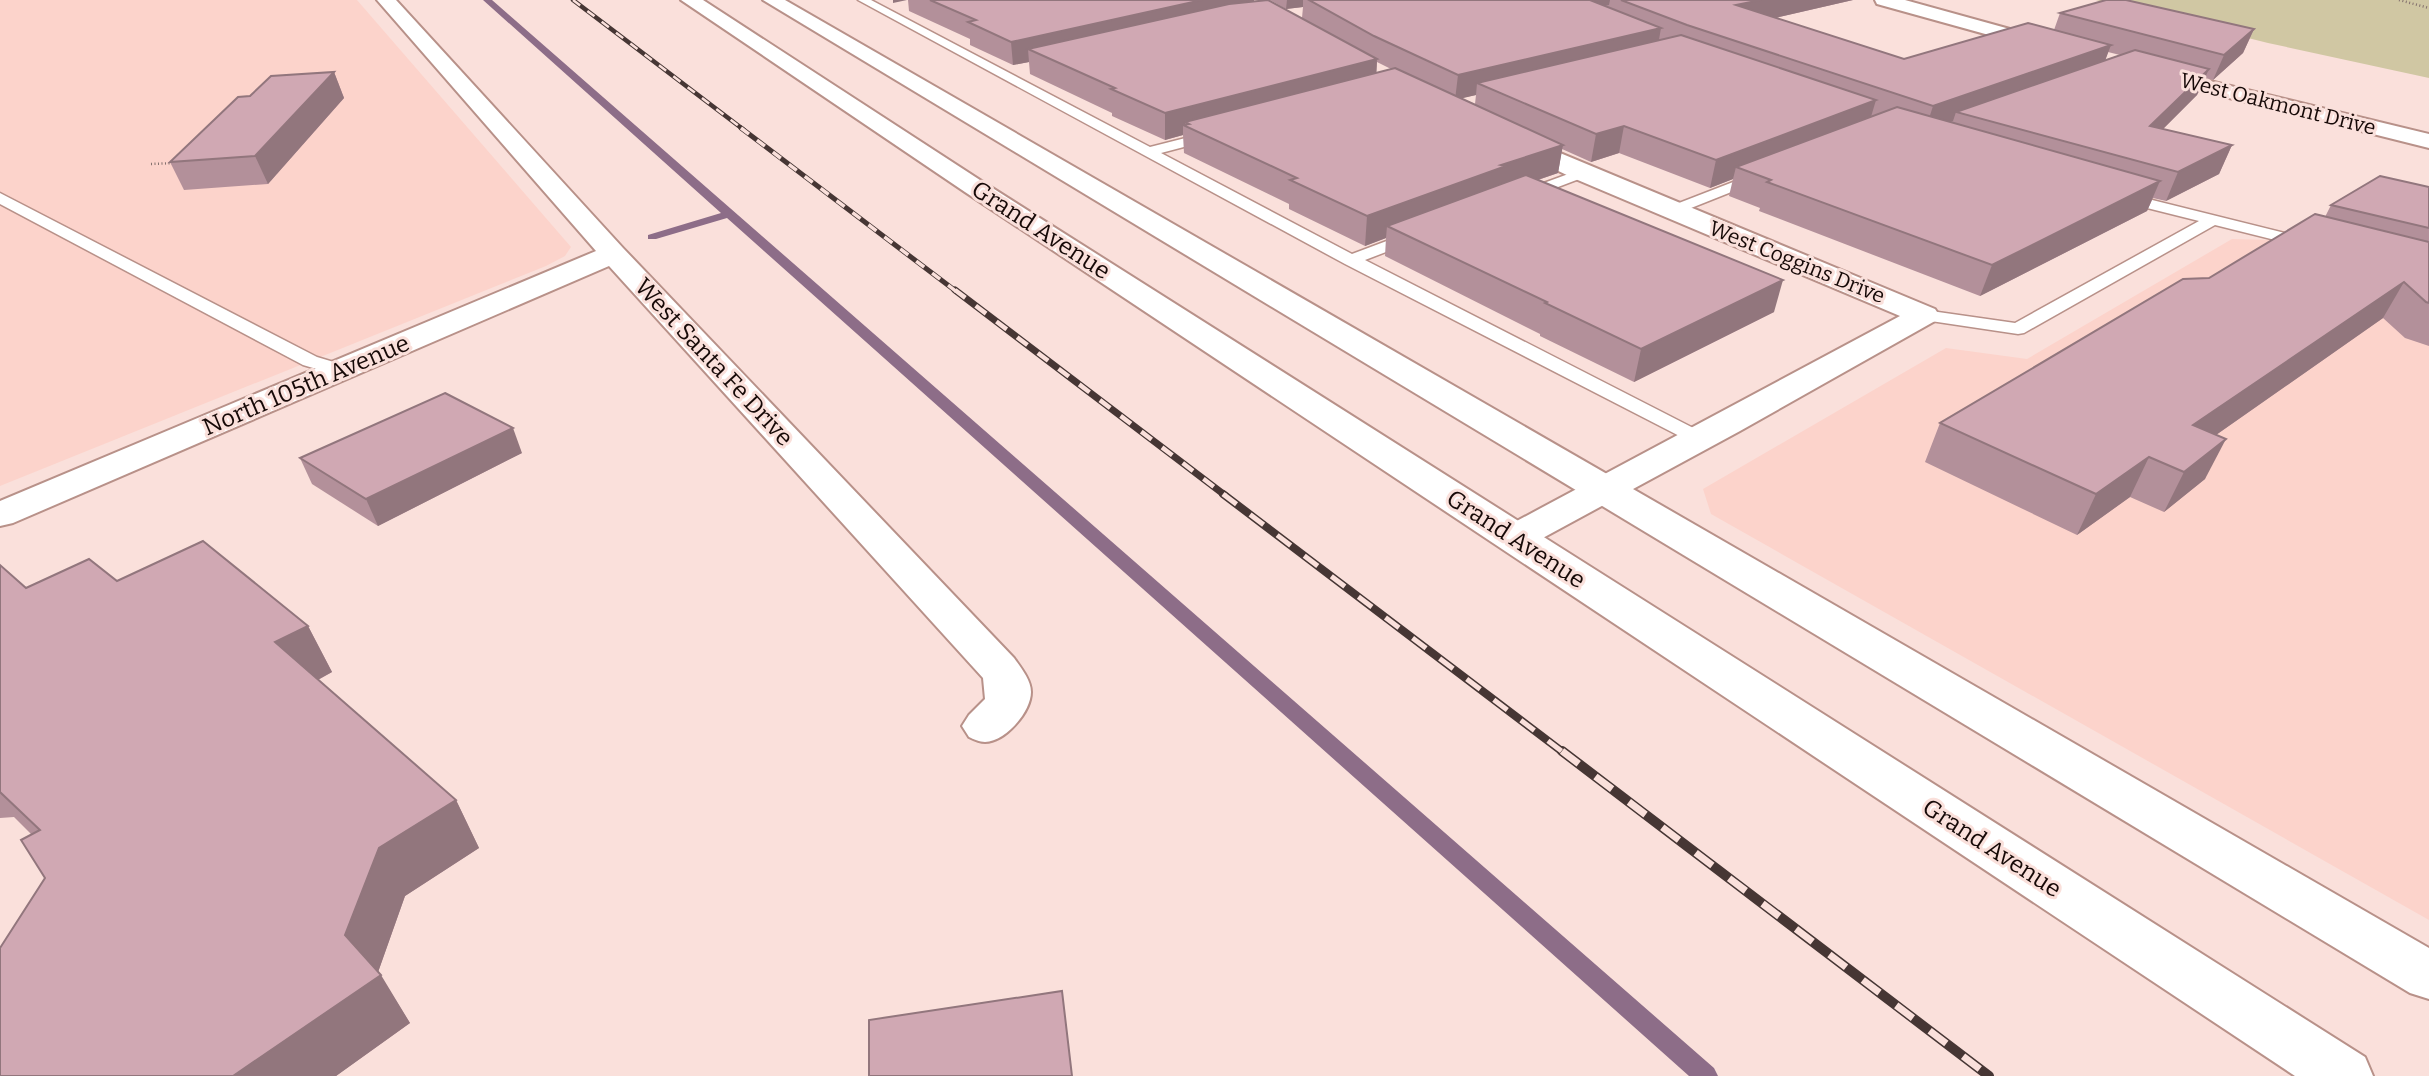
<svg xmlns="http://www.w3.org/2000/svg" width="2429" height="1076" font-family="Bitter,serif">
  <rect width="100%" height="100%" fill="#fae0db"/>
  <g fill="#fcd3cb">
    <polygon points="0,0 357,0 571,247 565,256 546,266 0,486"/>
    <polygon points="2232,239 2272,240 2429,283 2429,920 1711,514 1703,489 1946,348 2027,359"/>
  </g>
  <polygon fill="#d0c7a3" points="2096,0 2429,0 2429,78 2268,43"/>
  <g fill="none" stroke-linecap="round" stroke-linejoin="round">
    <polygon fill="#8d6d88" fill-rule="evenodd" points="483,0 492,0 1714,1068 1718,1076 1689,1076 727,218 656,239 648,239 648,235 721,213"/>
    <defs>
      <g id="lane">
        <polygon points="858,0 871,0 1150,147 1213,131 1218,132 1218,138 1161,153 1352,254 1408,233 1420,233 1422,236 1420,239 1365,260 1707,435 1710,439 1707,443 1693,443 1345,264"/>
        <polygon points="1582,169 1589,173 1587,176 1529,198 1524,200 1516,195 1519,192"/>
        <polygon points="1759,172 1766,176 1764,179 1676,214 1666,214 1663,211 1666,208"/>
        <polygon points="2120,192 2313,240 2315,243 2307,248 2215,225 2024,333 2018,334 1924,320 1915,315 1924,310 2015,323 2199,221 2115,200 2112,197"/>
        <polygon points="0,193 317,357 347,366 350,370 340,376 303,365 0,204"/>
      </g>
      <g id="street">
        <path d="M377 0H396L623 248 1014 658C1021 668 1031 680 1031 692 1031 712 1005 742 985 742 980 742 973 739 969 737L962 726 969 715 985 699 983 678 609 266 13 523 0 526V501L596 251Z"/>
        <polygon points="1875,0 1905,0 2057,42 2060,46 2057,50 2050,52 1877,4"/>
        <polygon points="2152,67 2429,134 2429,148 2145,77 2141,73 2145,69"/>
        <polygon points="1512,133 1935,309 1939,315 1935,321 1740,431 1528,546 1514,550 1500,546 1495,538 1500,530 1900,316 1573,178 1504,145 1500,140 1504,135"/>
      </g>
      <g id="highway">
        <polygon points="681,0 703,0 983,182 2365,1057 2373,1076 2295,1076 965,192"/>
        <polygon points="763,0 785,0 2429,948 2429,999 2410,993"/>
      </g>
    </defs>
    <use href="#lane" stroke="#b89189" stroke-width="3"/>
    <use href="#street" stroke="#b89189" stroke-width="4"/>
    <use href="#highway" stroke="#b89189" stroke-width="4"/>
    <g stroke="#83706d" stroke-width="2.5" stroke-dasharray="1 2.5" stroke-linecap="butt">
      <polyline points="2399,0 2429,8"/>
      <polyline points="151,164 175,163"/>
    </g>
    <use href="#lane" fill="#fff" fill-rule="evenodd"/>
    <use href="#street" fill="#fff" fill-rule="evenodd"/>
    <use href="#highway" fill="#fff" fill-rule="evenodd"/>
    <defs>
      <polyline id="rail-far4" points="573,0 744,130"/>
      <polyline id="rail-far3" points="741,128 957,292"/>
      <polyline id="rail-far2" points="955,290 1226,496"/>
      <polyline id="rail-far1" points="1223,494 1564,753"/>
      <polyline id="rail" points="1562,751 1989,1076"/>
    </defs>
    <use href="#rail-far4" stroke="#463634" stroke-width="4.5"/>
    <use href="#rail-far3" stroke="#463634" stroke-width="5"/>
    <use href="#rail-far2" stroke="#463634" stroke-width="7"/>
    <use href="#rail-far1" stroke="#463634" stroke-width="8"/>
    <use href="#rail" stroke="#463634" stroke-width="10"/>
    <use href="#rail-far4" stroke="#fae0db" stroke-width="2.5" stroke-dasharray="9" stroke-linecap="butt"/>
    <use href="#rail-far3" stroke="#fae0db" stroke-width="3.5" stroke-dasharray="10" stroke-linecap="butt"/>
    <use href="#rail-far2" stroke="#fae0db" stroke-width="4.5" stroke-dasharray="13" stroke-linecap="butt"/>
    <use href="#rail-far1" stroke="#fae0db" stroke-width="5" stroke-dasharray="17" stroke-linecap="butt"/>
    <use href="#rail" stroke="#fae0db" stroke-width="7" stroke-dasharray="21" stroke-linecap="butt"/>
  </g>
  <g fill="#b3909a" fill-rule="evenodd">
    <path d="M908 0H1254V1L1302 18 1303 7 1286 9 1270 0H1853L1775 18 1904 59 2054 30 2060 13 2254 29 2243 53 2213 80 2205 78 2197 95 2163 129 2232 145 2219 174 2166 201 2153 198 2147 211 1980 296 1759 211 1760 208 1729 196 1733 179 1710 188 1619 153 1591 162 1562 149 1558 173 1538 180 1774 312 1634 382 1540 336V334L1385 256 1386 238 1365 246 1289 209V204L1184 153 1183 135 1165 140 1112 116V113L1030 74 1029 62 1013 65 970 45V39L909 11ZM2108 52 2120 55 2105 60ZM1377 62 1391 69 1376 73ZM1476 95 1475 104 1461 98Z"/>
    <polygon points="334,72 344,98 268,184 184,190 170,162 250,96"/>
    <polygon points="2429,187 2429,346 2405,338 2383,318 2216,435 2205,479 2164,512 2130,497 2077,535 1925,462 1940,423 2325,217 2331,205"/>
    <polygon points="522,453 378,526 312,484 300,458"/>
    <polygon points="0,565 26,588 308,626 332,672 318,680 456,800 479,848 405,896 378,972 410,1023 336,1076 0,1076 45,878 31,834 14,817 0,818"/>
  </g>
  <g fill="#92767d">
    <polygon points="893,0 907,0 893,3"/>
    <polygon points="1202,0 1254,0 1253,13 1028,49 1029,62 1013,65 1011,42"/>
    <polygon points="1287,0 1303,0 1303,7 1286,9"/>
    <polygon points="1588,0 1610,0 1609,5 1586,9"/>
    <polygon points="1761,0 1853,0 1731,28 1736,5"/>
    <polygon points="1661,28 1657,51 1477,83 1476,95 1455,100 1458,75"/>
    <polygon points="2254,29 2243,53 2213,80 2224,55"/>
    <polygon points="2111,45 2102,69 1956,112 1953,121 1925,131 1933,106"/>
    <polygon points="1377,59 1376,84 1189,124 1185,122 1185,126 1183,125 1183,135 1165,140 1165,113"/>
    <polygon points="2209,69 2197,95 2138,154 2150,126"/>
    <polygon points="334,72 344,98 268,184 255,156"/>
    <polygon points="1876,100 1868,127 1736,167 1733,179 1710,188 1716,160"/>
    <polygon points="1624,126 1619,153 1591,162 1596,134"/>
    <polygon points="1563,145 1558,173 1502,192 1387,226 1386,238 1365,246 1367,216 1501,165"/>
    <polygon points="2232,145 2219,174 2166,201 2178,172"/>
    <polygon points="2160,181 2147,211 1980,296 1992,265"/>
    <polygon points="1783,280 1774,312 1634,382 1641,349"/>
    <polygon points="2404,282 2383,318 2173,465 2193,425"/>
    <polygon points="513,428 522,453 378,526 366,499"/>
    <polygon points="2226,439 2205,479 2164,512 2184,472"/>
    <polygon points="2149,457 2130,497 2077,535 2096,494"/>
    <polygon points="308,626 332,672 301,689 275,642"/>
    <polygon points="456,800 479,848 405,896 376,978 381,975 410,1023 336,1076 233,1076 345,935 379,848"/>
  </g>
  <g fill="#d0a8b3" stroke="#92767d" stroke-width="2">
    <polygon points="930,0 1202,0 1011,42 968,22 976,20"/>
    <polygon points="1268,0 1377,59 1165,113 1111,89 1115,88 1028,49 1229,4"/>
    <polygon points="1309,0 1590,0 1661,28 1458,75 1374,36"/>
    <polygon points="1621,0 1761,0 1736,5 1904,59 2028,23 2111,45 1933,106 1687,25"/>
    <polygon points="2106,0 2126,0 2254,29 2224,55 2060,13"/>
    <polygon points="1681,35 1876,100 1716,160 1624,126 1596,134 1477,83"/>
    <polygon points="2135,50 2209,69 2150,126 2232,145 2178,172 1956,112"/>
    <polygon points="1395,68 1563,145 1501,165 1506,166 1367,216 1290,180 1297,178 1183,125 1189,124 1185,122"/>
    <polygon points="334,72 255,156 170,162 238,97 250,96 271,76"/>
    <polygon points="1897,107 2160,181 1992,265 1767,182 1771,180 1736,167"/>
    <polygon points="1526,175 1783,280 1641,349 1545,303 1547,302 1387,226"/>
    <polygon points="2380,176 2429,187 2429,228 2331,205"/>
    <polygon points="2315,214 2429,242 2429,303 2426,302 2404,282 2193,425 2226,439 2184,472 2149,457 2096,494 1940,423 2183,279 2209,278"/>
    <polygon points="445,393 513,428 366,499 300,458"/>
    <polygon points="203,541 308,626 275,642 456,800 379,848 345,935 381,975 233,1076 0,1076 0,948 45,878 21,840 40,830 0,792 0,565 26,588 89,559 117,581"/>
    <polygon points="1062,991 1072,1076 869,1076 869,1020"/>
  </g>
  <g text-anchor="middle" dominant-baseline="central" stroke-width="6" stroke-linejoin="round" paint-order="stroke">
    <g font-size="21" fill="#160907" stroke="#fae0db">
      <text transform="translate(2278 104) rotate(14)">West Oakmont Drive</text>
      <text transform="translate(1797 262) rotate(22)">West Coggins Drive</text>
    </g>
    <g font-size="24" fill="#160907" stroke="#fae0db">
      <text transform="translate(1041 230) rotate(33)">Grand Avenue</text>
      <text transform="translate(714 362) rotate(47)">West Santa Fe Drive</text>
      <text transform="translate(306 385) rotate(-23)">North 105th Avenue</text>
      <text transform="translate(1516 539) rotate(33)">Grand Avenue</text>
      <text transform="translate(1992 848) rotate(33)">Grand Avenue</text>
    </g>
  </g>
</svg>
